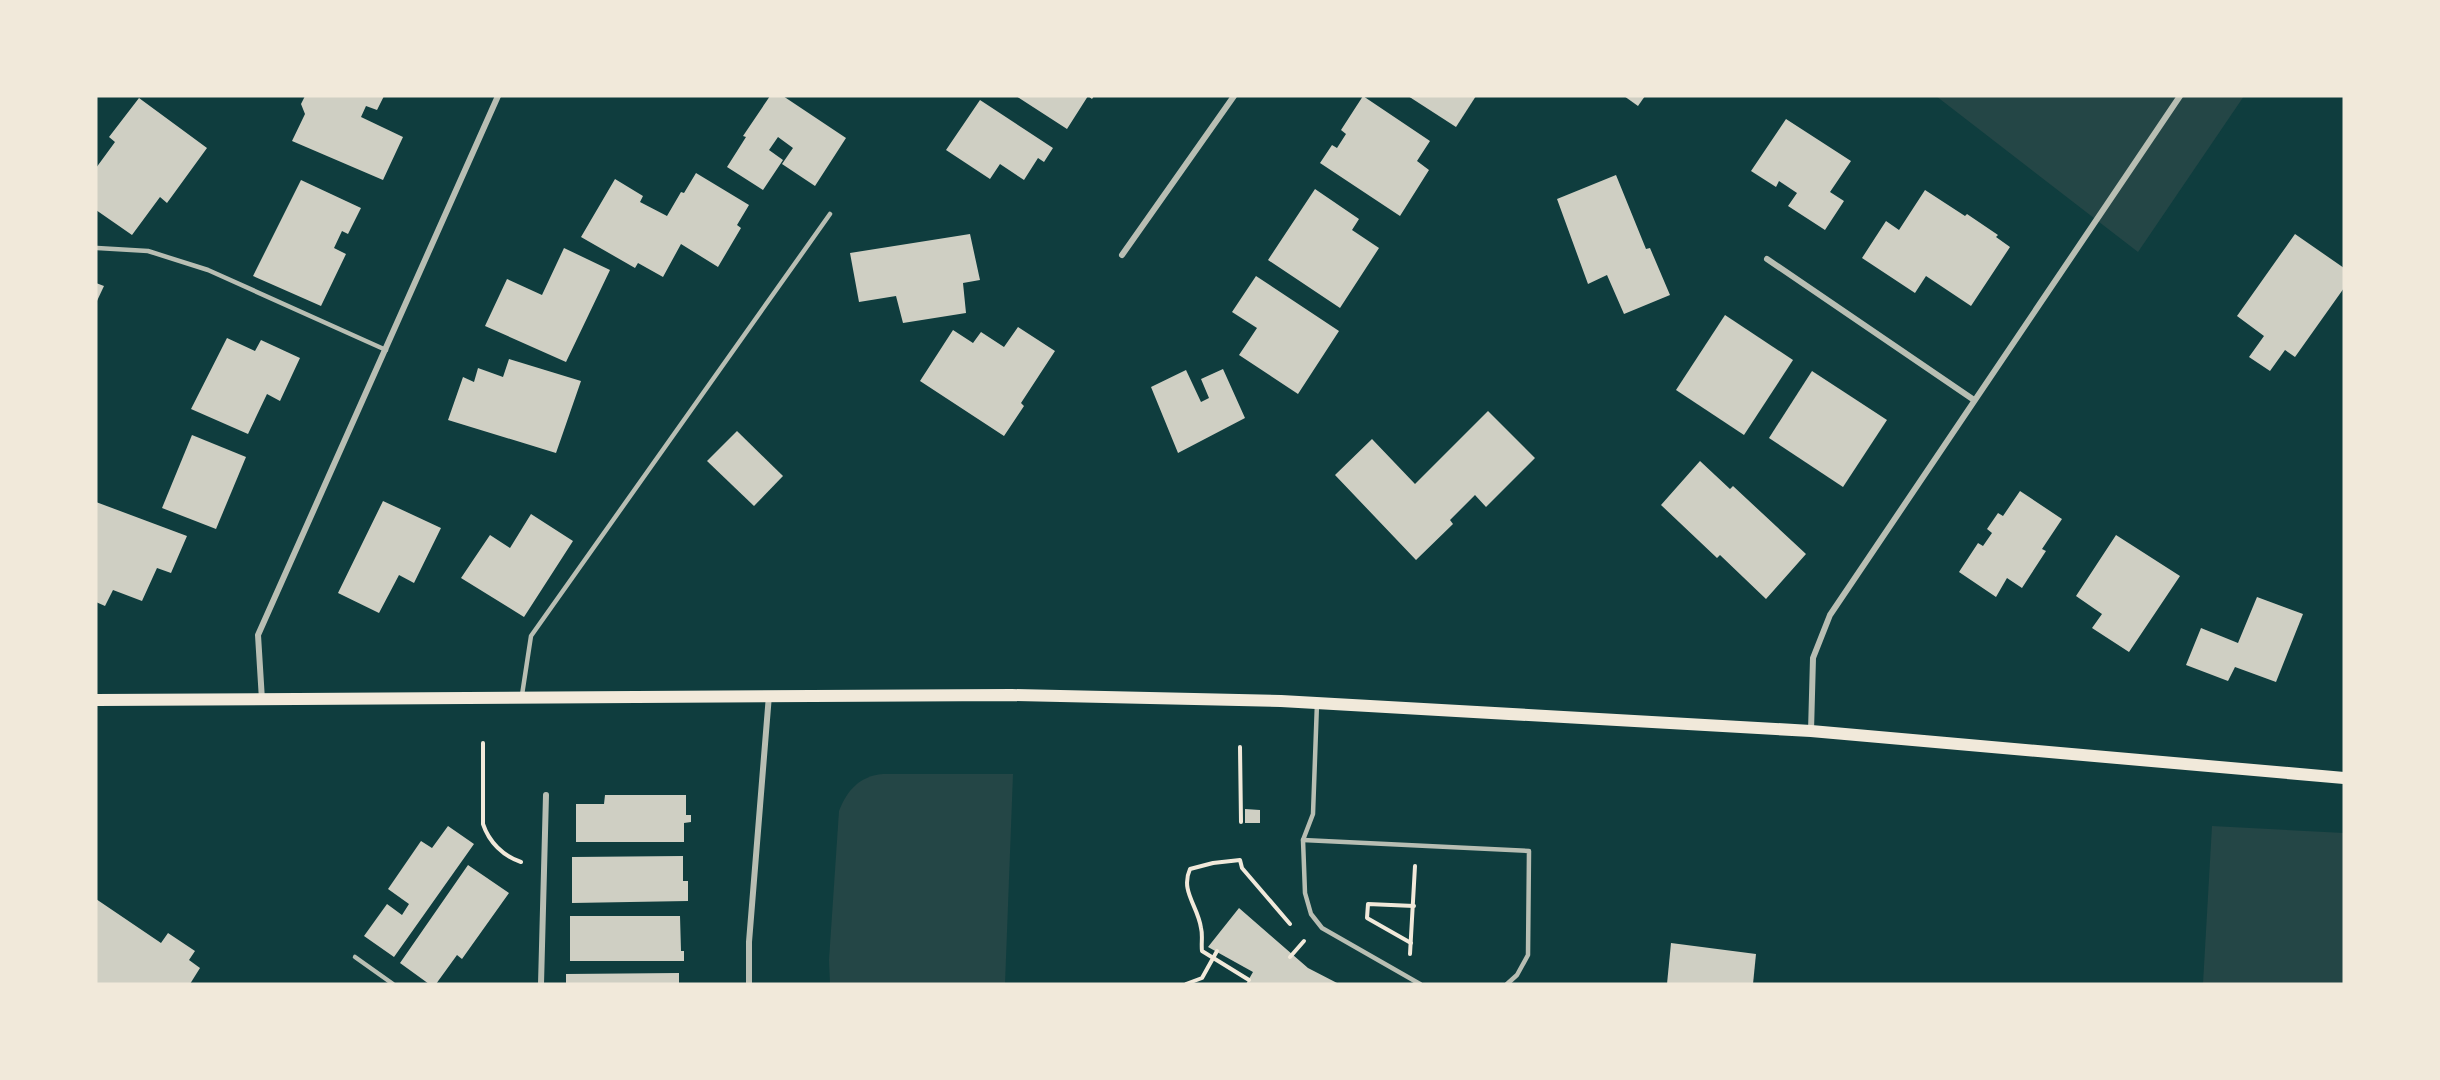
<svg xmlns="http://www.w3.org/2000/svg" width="2440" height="1080" font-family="'Fira Sans Condensed',sans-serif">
  <rect width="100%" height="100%" fill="#0f3d3e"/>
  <g fill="#244646">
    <polygon points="1936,96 2244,96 2138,252"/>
    <path d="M883 774H1013L1005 984H830L829 960 839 811C847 790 860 776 883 774Z"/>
    <polygon points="2212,826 2344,833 2344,984 2203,984"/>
  </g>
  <g fill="#cfcfc3">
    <polygon points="305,96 384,96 377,110 366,106 361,117 403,137 383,180 292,141 305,114 301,104"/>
    <polygon points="770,96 783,96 846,138 815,186 782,164 793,148 778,137 769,150 783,160 763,190 727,167 746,137 743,136"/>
    <polygon points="1016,96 1094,96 1092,99 1088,96 1067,129"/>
    <polygon points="1363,96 1430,141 1417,161 1429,170 1400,216 1320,163 1332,145 1337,148 1346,134 1341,130"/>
    <polygon points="1408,96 1476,96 1456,127"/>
    <polygon points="1624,96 1645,96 1638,106"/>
    <polygon points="139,98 207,148 167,203 160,197 132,235 96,210 96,168 115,142 109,137"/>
    <polygon points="980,100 1053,148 1044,162 1038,158 1024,180 1000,164 990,179 946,150"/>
    <polygon points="1786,119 1851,161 1830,192 1844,201 1825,230 1788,206 1797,193 1779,181 1776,187 1751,171"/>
    <polygon points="696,173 749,205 737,225 741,228 718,267 681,244 663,277 638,263 635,268 581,237 615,179 643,196 640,202 667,216 681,192 684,193"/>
    <polygon points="1616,175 1646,249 1650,248 1670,295 1624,314 1607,275 1588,284 1557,199"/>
    <polygon points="301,180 361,208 348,234 342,231 334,248 346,254 321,306 253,276"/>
    <polygon points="1315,189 1359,219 1352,230 1379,248 1340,308 1268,260"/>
    <polygon points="1925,190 1965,216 1967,214 1998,235 1996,237 2010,247 1971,306 1926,276 1915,293 1862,258 1886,221 1899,230"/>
    <polygon points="970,234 980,280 963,283 966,313 903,323 896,296 859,302 850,253"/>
    <polygon points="2295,234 2344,268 2344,288 2295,357 2285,350 2270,371 2249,357 2264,336 2237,316"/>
    <polygon points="564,248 610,270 566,362 485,326 507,279 542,295"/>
    <polygon points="1256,276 1339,331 1298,394 1239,355 1257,328 1232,312"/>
    <polygon points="96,283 104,286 96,303"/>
    <polygon points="1725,315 1793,360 1744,435 1676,390"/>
    <polygon points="1018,327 1055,351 1021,403 1024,406 1004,436 920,381 953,330 973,343 981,332 1004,347"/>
    <polygon points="227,338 255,351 261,340 300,358 280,401 267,394 248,434 191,409"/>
    <polygon points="509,359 581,381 556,453 448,420 463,377 474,382 478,368 503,377"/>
    <polygon points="1223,369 1245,418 1178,453 1151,387 1186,370 1201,402 1209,398 1201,379"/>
    <polygon points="1812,371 1887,420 1843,487 1769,438"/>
    <polygon points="1488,411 1535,458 1486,507 1475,495 1450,520 1453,524 1416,560 1335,475 1372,439 1415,484"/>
    <polygon points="737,431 783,476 754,506 707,461"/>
    <polygon points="192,435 246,457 216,529 162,508"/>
    <polygon points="1700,461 1730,489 1733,486 1806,554 1766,599 1720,555 1717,558 1661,505"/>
    <polygon points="2020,491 2062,519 2042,549 2046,551 2022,588 2007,578 1996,597 1959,572 1978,543 1983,546 1992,533 1987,529 1998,513 2003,516"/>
    <polygon points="383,501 441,528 414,583 399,575 379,613 338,593"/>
    <polygon points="96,502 187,536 171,573 157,568 142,601 113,590 105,606 96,602"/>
    <polygon points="531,514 573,541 524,617 461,578 490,535 510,548"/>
    <polygon points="2116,535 2180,576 2129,652 2092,628 2102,614 2076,596"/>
    <polygon points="2257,597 2303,614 2276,682 2235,667 2228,681 2186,665 2201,628 2238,643"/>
    <polygon points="605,795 686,795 686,815 691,815 691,822 684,823 684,842 576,842 576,804 604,804"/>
    <polygon points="1245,809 1260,810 1260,823 1245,823"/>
    <polygon points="448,826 474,844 394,957 364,936 387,904 402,915 409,904 388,889 421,841 432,848"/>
    <polygon points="683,856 683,881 688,881 688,901 572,903 572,857"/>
    <polygon points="468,865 509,893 462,959 457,955 436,984 429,984 400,963"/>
    <polygon points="96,899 161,943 168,933 195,951 189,960 200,968 190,984 96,984"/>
    <polygon points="1239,908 1308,968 1339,984 1246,984 1253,972 1208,947"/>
    <polygon points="570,916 680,916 681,951 684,951 684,961 570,961"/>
    <polygon points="1671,943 1756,954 1753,984 1667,984"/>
    <polygon points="679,973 679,984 566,984 566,974"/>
  </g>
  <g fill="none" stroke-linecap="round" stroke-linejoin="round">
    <g stroke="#f1e9da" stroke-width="4">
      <path d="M483 743V824C489 842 503 856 521 862"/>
      <polyline points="1240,747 1241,822"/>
      <polyline points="1411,943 1367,918 1368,904 1414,906"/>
      <polyline points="1410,954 1415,866"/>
      <polyline points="1290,957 1304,941"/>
      <path d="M1249 980 1202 951C1201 944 1203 935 1201 928 1198 906 1180 891 1190 869L1213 863 1240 860 1242 868 1290 924"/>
      <polyline points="1186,984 1202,978 1217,951"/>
    </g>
    <g stroke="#b8beb3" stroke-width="4.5">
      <polyline points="97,248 148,251 208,270 386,350"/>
      <polyline points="522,695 531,636 830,214"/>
      <polyline points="1317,703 1313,814 1303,840 1305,893 1311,914 1322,928 1420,984"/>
      <polyline points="1303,840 1529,851 1528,955 1517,975 1507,984"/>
      <polyline points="355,957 393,984"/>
    </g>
    <g stroke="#b8beb3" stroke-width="6">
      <polyline points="1122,255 1234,96"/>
      <polyline points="1767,259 1974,400"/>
      <polyline points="262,700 258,635 498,96"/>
      <polyline points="1811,731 1813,658 1830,615 2180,96"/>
      <polyline points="541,984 546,795"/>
      <polyline points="749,984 749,942 769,695"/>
    </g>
    <polyline stroke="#f1e9da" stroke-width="12" points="96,700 1012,695 1281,701 1811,731 2344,778"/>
  </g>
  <rect width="2440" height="1080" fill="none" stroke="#f1e9da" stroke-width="195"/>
</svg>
